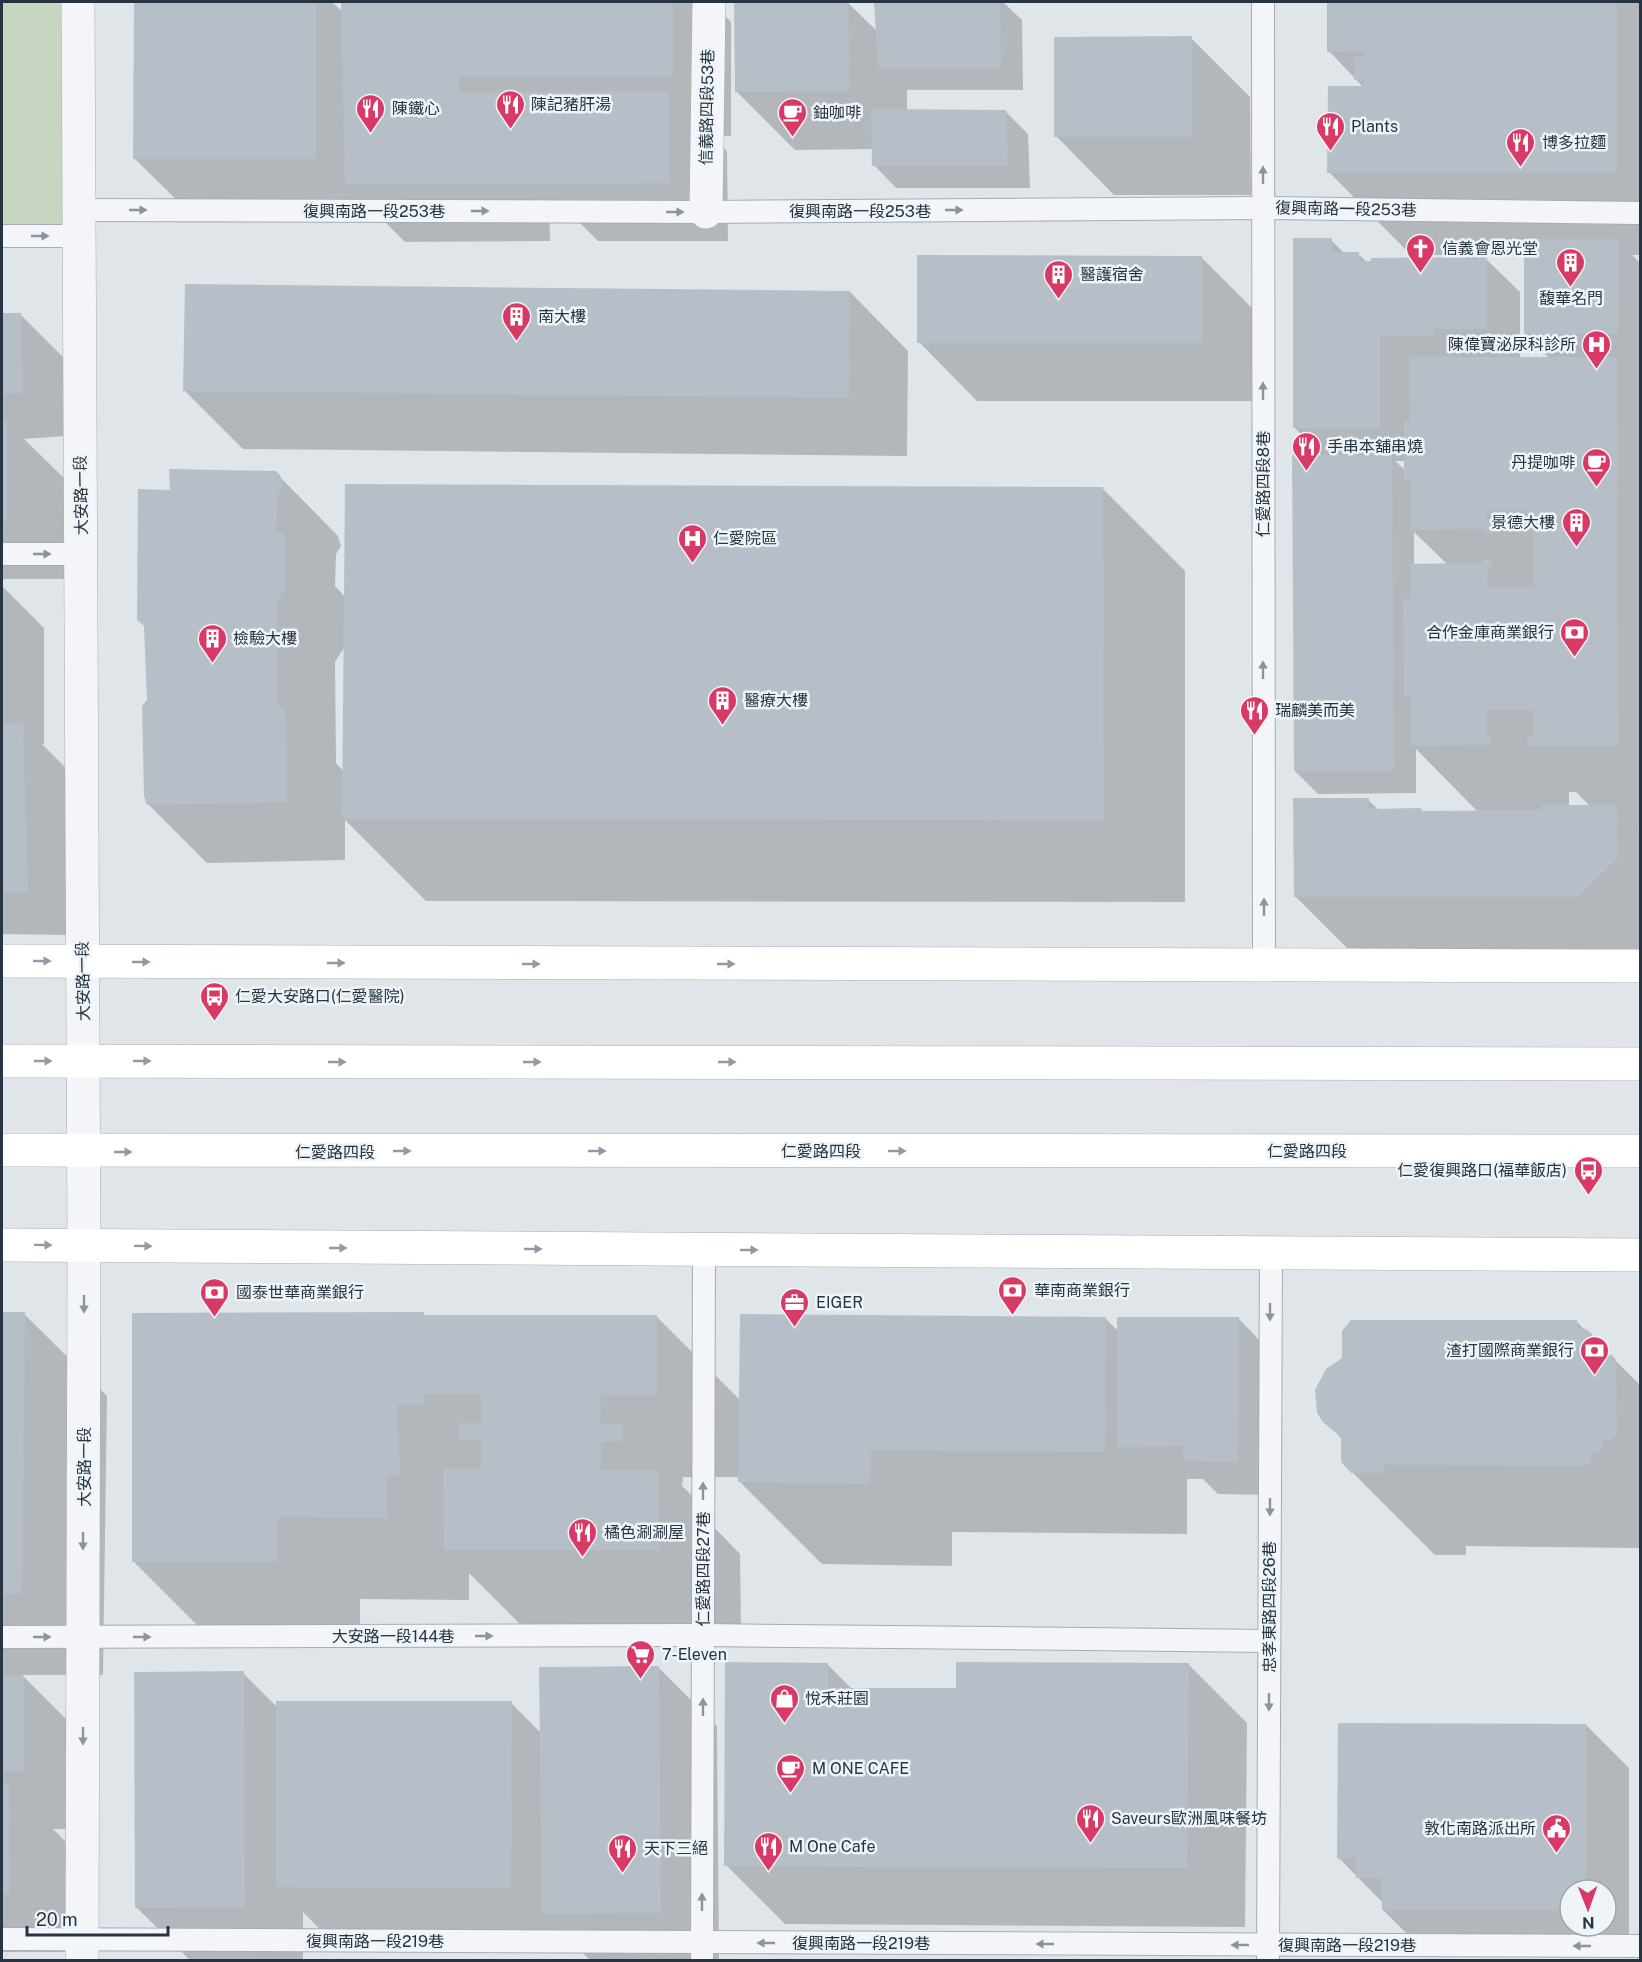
<svg xmlns="http://www.w3.org/2000/svg" width="1642" height="1962" font-family="'Public Sans','Noto Sans TC',sans-serif">
  <rect width="100%" height="100%" fill="#e0e5ea"/>
  <rect fill="#c8d5c0" x="2" y="2" width="62" height="222"/>
  <g fill="#0003" fill-rule="evenodd">
    <polygon points="135,2 332,2 343,12 343,2 711,2 731,22 731,136 711,136 727,151 728,241 598,241 562,205 549,205 550,241 405,242 374,211 194,217 135,159"/>
    <polygon points="847,2 877,31 875,2 1003,2 1022,20 1023,90 907,90 907,111 1005,111 1028,134 1030,188 896,188 874,165 873,149 795,150 736,91 735,3"/>
    <path d="M1329 2H1640V255H1632L1640 263V827H1638L1640 830V978L1378 979 1295 896 1368 800 1379 810 1478 812 1416 749V793L1318 794 1295 771 1323 457 1294 427 1331 240 1345 254H1358L1367 262 1486 259 1520 292V359H1550L1525 334 1526 255H1411L1329 172 1364 88 1329 51ZM1395 461H1406V471ZM1414 532 1448 565H1414ZM1569 792H1576L1590 806H1569Z"/>
    <polygon points="1191,38 1250,97 1251,195 1114,195 1056,136"/>
    <polygon points="1201,257 1260,316 1260,401 977,401 919,342"/>
    <polygon points="850,292 908,351 907,456 243,449 184,390"/>
    <polygon points="2,315 21,315 64,358 65,436 24,439 66,480 65,579 2,579"/>
    <path d="M279 476 338 536 341 546 336 554 335 586 345 597 1102 488 1185 571V902L426 901 345 820V860L207 863 148 804 149 701 171 492ZM345 646 344 772 336 763 335 662Z"/>
    <polygon points="2,586 44,628 44,744 42,744 65,767 70,935 2,934"/>
    <polygon points="2,1314 24,1314 107,1396 103,1675 22,1675 83,1736 82,1829 53,1829 67,1843 68,1952 2,1952"/>
    <polygon points="133,1314 656,1316 741,1401 1105,1318 1118,1331 1238,1318 1271,1352 1271,1495 1218,1494 1203,1479 1187,1479 1187,1534 952,1532 952,1566 822,1564 740,1482 740,1477 683,1477 682,1486 705,1508 705,1518 740,1554 741,1632 528,1632 469,1573 469,1600 360,1599 360,1644 216,1644 133,1561"/>
    <polygon points="1576,1321 1640,1385 1640,1548 1466,1546 1466,1555 1435,1555 1352,1472 1343,1440 1324,1421"/>
    <polygon points="827,1664 852,1689 957,1689 1188,1664 1247,1723 1245,1927 785,1924 726,1865"/>
    <polygon points="658,1667 717,1726 719,1960 590,1960 569,1940 336,1946 303,1912 303,1960 190,1960 136,1907 243,1673 278,1708 511,1703 541,1733"/>
    <path d="M1586 1725 1629 1768V1953H1426L1383 1910V1903L1339 1858ZM1570 1890H1606V1926H1570Z"/>
  </g>
  <g fill="#b6bfc8">
    <polygon points="134,2 316,2 316,159 133,159"/>
    <polygon points="341,2 673,2 673,77 459,77 459,93 669,91 670,183 345,184"/>
    <polygon points="734,2 848,2 850,91 735,92"/>
    <polygon points="874,2 1000,2 1001,68 878,68"/>
    <polygon points="1327,2 1617,2 1617,173 1327,173 1328,86 1364,86 1365,79 1354,80 1354,56 1364,57 1365,51 1327,52"/>
    <polygon points="1192,36 1192,137 1054,137 1054,37"/>
    <polygon points="871,109 1006,110 1008,166 872,166"/>
    <polygon points="1293,238 1332,238 1332,252 1359,252 1359,261 1371,261 1371,258 1487,257 1487,329 1433,329 1433,336 1380,335 1380,428 1293,428"/>
    <polygon points="1524,239 1619,239 1618,334 1524,334"/>
    <polygon points="917,255 1202,256 1202,343 917,343"/>
    <polygon points="185,284 850,291 849,398 183,391"/>
    <polygon points="2,313 21,313 23,393 2,394"/>
    <polygon points="1409,357 1617,357 1618,746 1527,746 1528,737 1533,738 1533,710 1487,710 1487,737 1491,738 1491,745 1410,746 1410,696 1404,696 1403,599 1410,599 1410,564 1483,563 1483,560 1491,560 1492,569 1487,569 1488,587 1534,587 1533,511 1487,511 1487,524 1492,524 1492,533 1483,533 1483,529 1410,530 1410,480 1404,480 1404,421 1410,421"/>
    <rect x="2" y="420" width="5" height="101"/>
    <polygon points="1292,455 1392,455 1394,771 1294,771"/>
    <polygon points="169,469 276,471 280,475 282,486 278,495 276,531 285,535 286,587 277,603 278,703 286,713 287,802 147,805 144,796 142,706 147,700 144,626 137,620 138,489 170,490"/>
    <polygon points="345,484 1103,487 1104,820 342,819"/>
    <polygon points="23,723 28,892 2,892 2,724"/>
    <polygon points="1293,798 1369,798 1369,809 1421,808 1421,811 1542,810 1541,805 1617,805 1618,858 1578,897 1294,897"/>
    <polygon points="2,1312 25,1312 22,1594 2,1594"/>
    <polygon points="424,1312 424,1315 657,1315 657,1395 601,1395 600,1425 623,1424 623,1441 601,1442 601,1470 658,1470 659,1550 444,1550 443,1469 481,1469 481,1441 458,1440 458,1423 481,1423 481,1394 424,1394 424,1405 397,1405 400,1475 387,1474 387,1518 278,1517 278,1562 132,1562 132,1313"/>
    <polygon points="740,1314 1106,1317 1105,1452 871,1450 870,1484 738,1482"/>
    <polygon points="1117,1317 1239,1317 1238,1462 1183,1461 1183,1446 1117,1447"/>
    <polygon points="1351,1320 1577,1320 1577,1329 1586,1329 1592,1334 1592,1342 1599,1342 1605,1347 1604,1355 1612,1355 1616,1360 1617,1434 1611,1440 1603,1441 1603,1448 1599,1453 1591,1453 1591,1461 1586,1466 1384,1465 1385,1473 1351,1473 1341,1462 1341,1437 1323,1422 1317,1413 1315,1390 1326,1369 1342,1358 1342,1331"/>
    <polygon points="725,1662 828,1663 828,1688 956,1688 956,1662 1189,1663 1187,1868 724,1866"/>
    <polygon points="659,1666 661,1913 542,1914 539,1667"/>
    <polygon points="244,1671 245,1907 135,1908 134,1672"/>
    <rect x="2" y="1676" width="22" height="95"/>
    <polygon points="276,1701 512,1701 511,1888 276,1887"/>
    <polygon points="1338,1723 1586,1724 1586,1890 1570,1890 1570,1910 1382,1910 1382,1878 1356,1878 1355,1858 1337,1859"/>
    <polygon points="2,1783 9,1783 10,1894 2,1894"/>
  </g>
  <g fill="none" stroke-linecap="round" stroke-linejoin="round">
    <defs>
      <g id="service">
        <polyline points="1263,2 1264,966"/>
        <polyline points="80,210 706,212 1263,208 1640,213"/>
        <polyline points="2,236 79,236"/>
        <polyline points="2,554 82,554"/>
        <polyline points="2,1637 703,1635 1269,1641"/>
        <polyline points="2,1939 1640,1946"/>
        <polyline points="702,1960 704,1250"/>
        <polyline points="1268,1960 1271,1253"/>
      </g>
      <polyline id="minor" points="706,212 709,2"/>
      <polyline id="tertiary" points="78,2 84,1246 82,1960"/>
      <g id="secondary">
        <polyline points="2,961 1640,966"/>
        <polyline points="2,1061 1640,1064"/>
        <polyline points="2,1150 1640,1151"/>
        <polyline points="2,1245 1640,1255"/>
      </g>
    </defs>
    <use href="#service" stroke="#a5acb5" stroke-width="24"/>
    <use href="#minor" stroke="#a5acb5" stroke-width="34"/>
    <use href="#tertiary" stroke="#a5acb5" stroke-width="34"/>
    <use href="#secondary" stroke="#a5acb5" stroke-width="34"/>
    <use href="#service" stroke="#f3f5f8" stroke-width="22"/>
    <use href="#minor" stroke="#f3f5f8" stroke-width="33"/>
    <use href="#tertiary" stroke="#f3f5f8" stroke-width="33"/>
    <use href="#secondary" stroke="#fff" stroke-width="33"/>
  </g>
  <defs><path id="oneway-solid" d="M-6-.8H1V-3.2L6.5 0L1 3.2V.8H-6Z" transform="scale(1.5)"/></defs>
  <g fill="#8d949e">
    <use href="#oneway-solid" transform="translate(1263 175) rotate(-90)"/>
    <use href="#oneway-solid" transform="translate(138 210)"/>
    <use href="#oneway-solid" transform="translate(954 210)"/>
    <use href="#oneway-solid" transform="translate(480 211)"/>
    <use href="#oneway-solid" transform="translate(675 212)"/>
    <use href="#oneway-solid" transform="translate(40 236)"/>
    <use href="#oneway-solid" transform="translate(1263 391) rotate(-90)"/>
    <use href="#oneway-solid" transform="translate(42 554)"/>
    <use href="#oneway-solid" transform="translate(1263 670) rotate(-90)"/>
    <use href="#oneway-solid" transform="translate(1264 907) rotate(-90)"/>
    <use href="#oneway-solid" transform="translate(84 1304) rotate(90)"/>
    <use href="#oneway-solid" transform="translate(1270 1312) rotate(90)"/>
    <use href="#oneway-solid" transform="translate(703 1491) rotate(-90)"/>
    <use href="#oneway-solid" transform="translate(1270 1507) rotate(90)"/>
    <use href="#oneway-solid" transform="translate(83 1541) rotate(90)"/>
    <use href="#oneway-solid" transform="translate(484 1636)"/>
    <use href="#oneway-solid" transform="translate(42 1637)"/>
    <use href="#oneway-solid" transform="translate(142 1637)"/>
    <use href="#oneway-solid" transform="translate(1269 1702) rotate(90)"/>
    <use href="#oneway-solid" transform="translate(703 1707) rotate(-90)"/>
    <use href="#oneway-solid" transform="translate(83 1736) rotate(90)"/>
    <use href="#oneway-solid" transform="translate(702 1902) rotate(-90)"/>
    <use href="#oneway-solid" transform="translate(766 1943) rotate(-180)"/>
    <use href="#oneway-solid" transform="translate(1045 1944) rotate(-180)"/>
    <use href="#oneway-solid" transform="translate(1240 1945) rotate(-180)"/>
    <use href="#oneway-solid" transform="translate(1582 1946) rotate(-180)"/>
  </g>
  <g fill="#939aa1">
    <use href="#oneway-solid" transform="translate(42 961)"/>
    <use href="#oneway-solid" transform="translate(141 962)"/>
    <use href="#oneway-solid" transform="translate(336 963)"/>
    <use href="#oneway-solid" transform="translate(531 964)"/>
    <use href="#oneway-solid" transform="translate(726 964)"/>
    <use href="#oneway-solid" transform="translate(43 1061)"/>
    <use href="#oneway-solid" transform="translate(142 1061)"/>
    <use href="#oneway-solid" transform="translate(337 1062)"/>
    <use href="#oneway-solid" transform="translate(532 1062)"/>
    <use href="#oneway-solid" transform="translate(727 1062)"/>
    <use href="#oneway-solid" transform="translate(402 1151)"/>
    <use href="#oneway-solid" transform="translate(597 1151)"/>
    <use href="#oneway-solid" transform="translate(897 1151)"/>
    <use href="#oneway-solid" transform="translate(123 1152)"/>
    <use href="#oneway-solid" transform="translate(43 1245) rotate(1)"/>
    <use href="#oneway-solid" transform="translate(143 1246) rotate(1)"/>
    <use href="#oneway-solid" transform="translate(338 1248)"/>
    <use href="#oneway-solid" transform="translate(533 1249)"/>
    <use href="#oneway-solid" transform="translate(749 1250)"/>
  </g>
  <defs>
    <symbol id="restaurant-pin" viewBox="-11 -11 22 30"><path d="M0 17L-7.5 6A9.5 9.5 0 1 1 7.5 6Z" fill="#d93a65" stroke="#eff4f7"/><path d="M-5-6h1v4h1v-4h1v4h1v-4h1v5L-1.5 .5V6h-2V.5L-5-1ZM5-6V6H3V1.5H1.5Q1.5-4 5-6Z" fill="#fff"/></symbol>
    <symbol id="cafe-pin" viewBox="-11 -11 22 30"><path d="M0 17L-7.5 6A9.5 9.5 0 1 1 7.5 6Z" fill="#d93a65" stroke="#eff4f7"/><path d="M-5.5-4.5H6V0H3Q3 3.5 0 3.5H-2.5Q-5.5 3.5-5.5 0ZM3-3.2v2h1.7v-2ZM-6 4.5H4V6H-6Z" fill="#fff"/></symbol>
    <symbol id="church-pin" viewBox="-11 -11 22 30"><path d="M0 17L-7.5 6A9.5 9.5 0 1 1 7.5 6Z" fill="#d93a65" stroke="#eff4f7"/><path d="M-1.2-6h2.4v3.5h3.3v2.4h-3.3V6h-2.4V-.1h-3.3v-2.4h3.3Z" fill="#fff"/></symbol>
    <symbol id="building-pin" viewBox="-11 -11 22 30"><path d="M0 17L-7.5 6A9.5 9.5 0 1 1 7.5 6Z" fill="#d93a65" stroke="#eff4f7"/><path d="M-4-6H4V6H1V3H-1V6H-4ZM-2.5-4.3h1.7v1.8h-1.7ZM.8-4.3h1.7v1.8H.8ZM-2.5-1h1.7V.8h-1.7ZM.8-1h1.7V.8H.8Z" fill="#fff"/></symbol>
    <symbol id="hospital-pin" viewBox="-11 -11 22 30"><path d="M0 17L-7.5 6A9.5 9.5 0 1 1 7.5 6Z" fill="#d93a65" stroke="#eff4f7"/><path d="M-5-5h3v3.5h4V-5h3V5h-3V1.5h-4V5h-3Z" fill="#fff"/></symbol>
    <symbol id="bank-pin" viewBox="-11 -11 22 30"><path d="M0 17L-7.5 6A9.5 9.5 0 1 1 7.5 6Z" fill="#d93a65" stroke="#eff4f7"/><path d="M-6-4H6V4H-6ZM0-2.3a2.3 2.3 0 1 0 0 4.6a2.3 2.3 0 1 0 0-4.6Z" fill="#fff"/></symbol>
    <symbol id="bus-pin" viewBox="-11 -11 22 30"><path d="M0 17L-7.5 6A9.5 9.5 0 1 1 7.5 6Z" fill="#d93a65" stroke="#eff4f7"/><path d="M-5-6H5V4H4V6H2V4H-2V6H-4V4H-5ZM-3.5-4V0h7V-4ZM-3.5 1.2v1.5H-2V1.2ZM2 1.2v1.5H3.5V1.2Z" fill="#fff"/></symbol>
    <symbol id="office-pin" viewBox="-11 -11 22 30"><path d="M0 17L-7.5 6A9.5 9.5 0 1 1 7.5 6Z" fill="#d93a65" stroke="#eff4f7"/><path d="M-6-3h4V-5.5h4V-3h4V5H-6ZM-1-4.5V-3h2v-1.5ZM-6 0V1H6V0Z" fill="#fff"/></symbol>
    <symbol id="supermarket-pin" viewBox="-11 -11 22 30"><path d="M0 17L-7.5 6A9.5 9.5 0 1 1 7.5 6Z" fill="#d93a65" stroke="#eff4f7"/><path d="M-6-5.5h2.5l.6 2H6L4.5 2H-2.5L-4.4-4H-6ZM-1.5 3.2a1.3 1.3 0 1 0 .1 0ZM3 3.2a1.3 1.3 0 1 0 .1 0Z" fill="#fff"/></symbol>
    <symbol id="shop-pin" viewBox="-11 -11 22 30"><path d="M0 17L-7.5 6A9.5 9.5 0 1 1 7.5 6Z" fill="#d93a65" stroke="#eff4f7"/><path d="M-5-2.5h2.3a2.7 3.5 0 0 1 5.4 0H5L5.5 6h-11ZM-1.5-2.5h3a1.5 2.3 0 0 0-3 0Z" fill="#fff"/></symbol>
    <symbol id="civic-pin" viewBox="-11 -11 22 30"><path d="M0 17L-7.5 6A9.5 9.5 0 1 1 7.5 6Z" fill="#d93a65" stroke="#eff4f7"/><path d="M-.6-6.5H3V-4.5H.6V-3L4-1V1h2V6H-6V1h2V-1L-.6-3ZM-1.2 2.5V6h2.4V2.5Z" fill="#fff"/></symbol>
  </defs>
  <g fill-rule="evenodd">
    <use href="#restaurant-pin" x="494" y="88" width="33" height="45"/>
    <use href="#restaurant-pin" x="354" y="92" width="33" height="45"/>
    <use href="#cafe-pin" x="776" y="96" width="33" height="45"/>
    <use href="#restaurant-pin" x="1314" y="110" width="33" height="45"/>
    <use href="#restaurant-pin" x="1504" y="126" width="33" height="45"/>
    <use href="#church-pin" x="1404" y="232" width="33" height="45"/>
    <use href="#building-pin" x="1554" y="246" width="33" height="45"/>
    <use href="#building-pin" x="1042" y="258" width="33" height="45"/>
    <use href="#building-pin" x="500" y="300" width="33" height="45"/>
    <use href="#hospital-pin" x="1580" y="328" width="33" height="45"/>
    <use href="#restaurant-pin" x="1290" y="430" width="33" height="45"/>
    <use href="#cafe-pin" x="1580" y="446" width="33" height="45"/>
    <use href="#building-pin" x="1560" y="506" width="33" height="45"/>
    <use href="#hospital-pin" x="676" y="522" width="33" height="45"/>
    <use href="#bank-pin" x="1558" y="616" width="33" height="45"/>
    <use href="#building-pin" x="196" y="622" width="33" height="45"/>
    <use href="#building-pin" x="706" y="684" width="33" height="45"/>
    <use href="#restaurant-pin" x="1238" y="694" width="33" height="45"/>
    <use href="#bus-pin" x="198" y="980" width="33" height="45"/>
    <use href="#bus-pin" x="1572" y="1154" width="33" height="45"/>
    <use href="#bank-pin" x="996" y="1274" width="33" height="45"/>
    <use href="#bank-pin" x="198" y="1276" width="33" height="45"/>
    <use href="#office-pin" x="778" y="1286" width="33" height="45"/>
    <use href="#bank-pin" x="1578" y="1334" width="33" height="45"/>
    <use href="#restaurant-pin" x="566" y="1516" width="33" height="45"/>
    <use href="#supermarket-pin" x="624" y="1638" width="33" height="45"/>
    <use href="#shop-pin" x="768" y="1682" width="33" height="45"/>
    <use href="#cafe-pin" x="774" y="1752" width="33" height="45"/>
    <use href="#restaurant-pin" x="1074" y="1802" width="33" height="45"/>
    <use href="#civic-pin" x="1540" y="1812" width="33" height="45"/>
    <use href="#restaurant-pin" x="752" y="1830" width="33" height="45"/>
    <use href="#restaurant-pin" x="606" y="1832" width="33" height="45"/>
  </g>
  <g text-anchor="middle" dominant-baseline="central" stroke-width="5" stroke-linejoin="round" paint-order="stroke">
    <g font-size="16" fill="#273443" stroke="#eff4f7" text-anchor="start">
      <text x="531" y="104">陳記豬肝湯</text>
      <text x="392" y="108">陳鐵心</text>
      <text x="813" y="112">鈾咖啡</text>
      <text x="1351" y="126">Plants</text>
      <text x="1542" y="142">博多拉麵</text>
      <text x="1442" y="248">信義會恩光堂</text>
      <text x="1080" y="274">醫護宿舍</text>
      <text x="1571" y="298" text-anchor="middle">馥華名門</text>
      <text x="538" y="316">南大樓</text>
      <text x="1576" y="344" text-anchor="end">陳偉寶泌尿科診所</text>
      <text x="1327" y="446">手串本舖串燒</text>
      <text x="1575" y="462" text-anchor="end">丹提咖啡</text>
      <text x="1555" y="522" text-anchor="end">景德大樓</text>
      <text x="713" y="538">仁愛院區</text>
      <text x="1554" y="632" text-anchor="end">合作金庫商業銀行</text>
      <text x="233" y="638">檢驗大樓</text>
      <text x="744" y="700">醫療大樓</text>
      <text x="1275" y="710">瑞麟美而美</text>
      <text x="235" y="996">仁愛大安路口(仁愛醫院)</text>
      <text x="1567" y="1170" text-anchor="end">仁愛復興路口(福華飯店)</text>
      <text x="1034" y="1290">華南商業銀行</text>
      <text x="236" y="1292">國泰世華商業銀行</text>
      <text x="816" y="1302">EIGER</text>
      <text x="1574" y="1350" text-anchor="end">渣打國際商業銀行</text>
      <text x="604" y="1532">橘色涮涮屋</text>
      <text x="662" y="1654">7-Eleven</text>
      <text x="805" y="1698">悅禾莊園</text>
      <text x="812" y="1768">M ONE CAFE</text>
      <text x="1111" y="1818">Saveurs歐洲風味餐坊</text>
      <text x="1536" y="1828" text-anchor="end">敦化南路派出所</text>
      <text x="789" y="1846">M One Cafe</text>
      <text x="644" y="1848">天下三絕</text>
    </g>
    <g font-size="16" fill="#273443" stroke="#eff4f7">
      <text transform="translate(707 107) rotate(-89)">信義路四段53巷</text>
      <text transform="translate(1346 209) rotate(1)">復興南路一段253巷</text>
      <text x="374" y="211">復興南路一段253巷</text>
      <text x="860" y="211">復興南路一段253巷</text>
      <text transform="translate(1263 484) rotate(-90)">仁愛路四段8巷</text>
      <text transform="translate(81 495) rotate(-91)">大安路一段</text>
      <text transform="translate(83 981) rotate(-91)">大安路一段</text>
      <text x="821" y="1151">仁愛路四段</text>
      <text x="1307" y="1151">仁愛路四段</text>
      <text x="335" y="1152">仁愛路四段</text>
      <text transform="translate(84 1467) rotate(-90)">大安路一段</text>
      <text transform="translate(703 1569) rotate(-90)">仁愛路四段27巷</text>
      <text transform="translate(1269 1607) rotate(-90)">忠孝東路四段26巷</text>
      <text x="393" y="1636">大安路一段144巷</text>
      <text x="375" y="1941">復興南路一段219巷</text>
      <text x="861" y="1943">復興南路一段219巷</text>
      <text x="1347" y="1945">復興南路一段219巷</text>
    </g>
  </g>
  <rect width="1642" height="1962" fill="none" stroke="#273443" stroke-width="6"/>
  <g transform="translate(1588 1908) rotate(179)"><circle r="28" fill="#eff4f7" stroke="#9fa7af" stroke-width="1.5"/>
  <path d="M0-4.5L10 22L0 15L-10 22Z" fill="#d93a65"/>
  <text y="-9" font-size="16" font-weight="bold" text-anchor="middle" fill="#273443">N</text>
  </g>
  <path d="M27 1926v9h141v-9" fill="none" stroke="#273443" stroke-width="3"/>
  <text x="36" y="1926" font-size="18" fill="#273443" stroke="#eff4f7" stroke-width="4.5" paint-order="stroke">20 m</text>
</svg>
